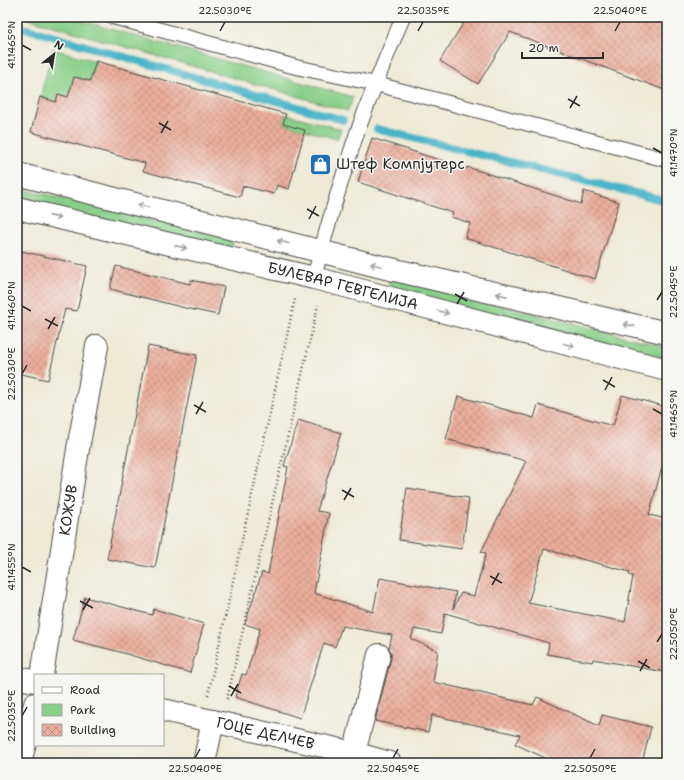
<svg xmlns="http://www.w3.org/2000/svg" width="684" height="780" font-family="'Shantell Sans',sans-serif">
  <defs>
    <pattern id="building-cross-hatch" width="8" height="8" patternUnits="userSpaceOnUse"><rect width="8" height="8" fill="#ecaf9e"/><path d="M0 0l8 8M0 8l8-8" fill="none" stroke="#bf8f81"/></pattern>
  </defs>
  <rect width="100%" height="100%" fill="#f6f6f2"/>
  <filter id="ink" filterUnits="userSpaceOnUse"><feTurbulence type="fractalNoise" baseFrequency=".025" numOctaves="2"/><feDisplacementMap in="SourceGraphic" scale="8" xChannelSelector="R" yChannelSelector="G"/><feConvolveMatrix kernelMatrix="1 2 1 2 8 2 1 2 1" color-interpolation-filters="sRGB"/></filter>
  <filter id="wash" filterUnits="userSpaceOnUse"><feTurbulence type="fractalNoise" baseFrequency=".012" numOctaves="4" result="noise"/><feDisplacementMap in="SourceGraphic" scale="16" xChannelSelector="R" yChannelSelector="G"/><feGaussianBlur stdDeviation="0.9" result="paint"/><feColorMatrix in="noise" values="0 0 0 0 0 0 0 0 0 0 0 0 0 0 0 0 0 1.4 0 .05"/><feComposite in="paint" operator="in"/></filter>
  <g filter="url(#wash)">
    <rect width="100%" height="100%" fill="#eeead6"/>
    <g fill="#88cf89" stroke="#5a7d5a">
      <polygon points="22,17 68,17 353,97 348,111"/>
      <polygon points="53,49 96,61 90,81 74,77 68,97 58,94 56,102 40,97"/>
      <polygon points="286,114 341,129 337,139 283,124"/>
      <polygon points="17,188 234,239 231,253 17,202"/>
      <polygon points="390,278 667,347 667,359 387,290"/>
    </g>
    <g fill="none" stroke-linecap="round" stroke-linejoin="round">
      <g stroke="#49b4c7" stroke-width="8">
        <polyline points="17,26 343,120"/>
        <polyline points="377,129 667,201"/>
      </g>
    </g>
    <g id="blocks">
      <g fill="url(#building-cross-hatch)" fill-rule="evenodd">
        <polygon points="467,17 667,17 667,91 510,32 478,84 440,61"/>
        <polygon points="96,61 286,114 283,124 305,130 289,189 277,185 274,194 243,186 240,197 143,171 145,163 31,132 40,97 56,102 58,94 68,97 74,77 90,81"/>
        <polygon points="372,138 467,169 467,167 581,204 584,191 619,202 595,279 465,238 470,223 451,217 453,213 358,182"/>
        <polygon points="17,250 87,266 77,311 65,309 48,380 17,373"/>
        <polygon points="116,266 190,284 191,280 224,287 218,315 185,308 110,289"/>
        <polygon points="148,346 197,355 155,568 107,559"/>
        <path d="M622 395 667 407V468L662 467 649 515 667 519V657L665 672 593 659 592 662 547 654 549 643 445 613 441 634 414 629 411 639 438 651 433 682 533 705 537 697 599 726 602 715 651 727 642 763H556L515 744 520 735 432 715 428 732 375 721 391 658V652L389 649 392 635 342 626 335 647 324 643 300 718 235 697 242 674 246 675 260 629 245 624 262 572 268 574 288 467 284 466 298 420 341 433 317 511 329 513 314 593 373 612 380 578 456 592 453 609 461 593 474 596 486 553 481 552 526 461 446 439 458 396 534 418 538 405 613 426ZM544 549 630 572 629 575 633 576 625 622 528 603Z"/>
        <polygon points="407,488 469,498 462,549 399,540"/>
        <polygon points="85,597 152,615 154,609 204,624 190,673 120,652 73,640"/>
      </g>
    </g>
  </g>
  <g filter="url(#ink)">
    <use href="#blocks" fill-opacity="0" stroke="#484845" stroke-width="1"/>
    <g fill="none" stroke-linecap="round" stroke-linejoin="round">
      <defs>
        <g id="service">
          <polyline points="113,17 296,67 376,84 667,160"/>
          <path d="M314 278C326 229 341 181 357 133 371 94 387 55 403 17"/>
        </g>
        <g id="minor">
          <path id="s1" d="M42 675 78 449 97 346"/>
          <polyline points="17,678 35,681"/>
          <path id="s2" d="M163 710 354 753 390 763"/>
          <polyline points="354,753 379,655"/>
          <polyline points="20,763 35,704"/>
          <polyline points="204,763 213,721"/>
        </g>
        <g id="secondary">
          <polyline points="17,174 382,267 667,333"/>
          <path id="s3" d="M17 208 314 278 667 370"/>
        </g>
      </defs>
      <use href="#service" stroke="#484845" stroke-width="16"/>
      <use href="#minor" stroke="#484845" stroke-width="24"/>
      <use href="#secondary" stroke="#484845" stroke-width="24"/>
      <g stroke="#484845" stroke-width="2.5" stroke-dasharray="1 3" stroke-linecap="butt">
        <polyline points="208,695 295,299"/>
        <polyline points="227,699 318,305"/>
      </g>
      <use href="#service" stroke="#fff" stroke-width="14"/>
      <use href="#minor" stroke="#fff" stroke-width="22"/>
      <use href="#secondary" stroke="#fff" stroke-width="22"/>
    </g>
    <defs><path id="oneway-shaft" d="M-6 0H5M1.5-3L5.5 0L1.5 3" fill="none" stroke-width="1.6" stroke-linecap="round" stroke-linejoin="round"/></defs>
    <g stroke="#a0a0a0">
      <use href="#oneway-shaft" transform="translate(143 206) rotate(-166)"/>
      <use href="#oneway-shaft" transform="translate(55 217) rotate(13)"/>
      <use href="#oneway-shaft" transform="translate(283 242) rotate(-166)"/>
      <use href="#oneway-shaft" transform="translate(181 247) rotate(13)"/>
      <use href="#oneway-shaft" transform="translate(376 265) rotate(-165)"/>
      <use href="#oneway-shaft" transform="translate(502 295) rotate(-167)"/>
      <use href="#oneway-shaft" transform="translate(443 312) rotate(15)"/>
      <use href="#oneway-shaft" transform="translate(629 325) rotate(-167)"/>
      <use href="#oneway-shaft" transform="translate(569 345) rotate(15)"/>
    </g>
  </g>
  <path fill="none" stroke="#2b2b2b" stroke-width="1.5" d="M220 31 225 22M418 31 423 22M615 31 620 22M22 45 31 50M568 99 580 106M570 108 577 96M159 123 171 130M161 133 168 121M653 148 662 153M307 209 319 216M309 219 316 206M455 294 467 301M657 300 662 292M457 304 464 292M22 306 31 311M45 319 58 326M48 329 55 317M22 374 27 365M603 380 615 387M605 390 612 377M194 405 206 412M653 409 662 414M196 414 203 402M342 490 354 497M344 500 351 488M22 567 31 572M490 576 502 583M492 585 499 573M80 601 93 608M83 610 90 598M657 642 662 634M638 661 650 668M640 671 647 659M229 686 241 693M231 696 238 684M22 716 27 707M195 758 200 749M393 758 398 749M590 758 595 749"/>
  <defs>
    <symbol id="shop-square" viewBox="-11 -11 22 22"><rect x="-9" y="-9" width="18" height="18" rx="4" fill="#1f6fb2" stroke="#f6f6f2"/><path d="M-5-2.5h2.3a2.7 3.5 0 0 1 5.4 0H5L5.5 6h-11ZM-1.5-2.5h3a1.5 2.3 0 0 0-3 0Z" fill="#fff"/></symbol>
  </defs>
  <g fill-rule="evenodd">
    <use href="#shop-square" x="308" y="152" width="25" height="25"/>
  </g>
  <g text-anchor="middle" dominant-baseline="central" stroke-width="3" stroke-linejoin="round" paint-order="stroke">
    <g font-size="15" fill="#2b2b2b" stroke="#f6f6f2" text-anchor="start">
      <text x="336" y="164">Штеф Компјутерс</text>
    </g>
    <g font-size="15" fill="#2b2b2b" stroke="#f6f6f2">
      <text stroke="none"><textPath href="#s3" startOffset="335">БУЛЕВАР ГЕВГЕЛИЈА</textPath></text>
      <text stroke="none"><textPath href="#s1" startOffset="167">КОЖУВ</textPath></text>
      <text stroke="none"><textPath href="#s2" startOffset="105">ГОЦЕ ДЕЛЧЕВ</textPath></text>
    </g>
  </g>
  <rect width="684" height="780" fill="none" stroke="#f6f6f2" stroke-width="44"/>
  <rect x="34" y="674" width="130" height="72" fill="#f6f6f2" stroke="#a5a5a2"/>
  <rect x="42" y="687" width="20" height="6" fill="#ffffff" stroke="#a5a5a2"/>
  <text x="70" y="694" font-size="12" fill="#2b2b2b">Road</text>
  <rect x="42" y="704" width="20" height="12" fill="#88cf89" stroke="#a5a5a2"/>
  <text x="70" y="714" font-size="12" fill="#2b2b2b">Park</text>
  <rect x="42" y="724" width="20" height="12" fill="url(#building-cross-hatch)" stroke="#a5a5a2"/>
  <text x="70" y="734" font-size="12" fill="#2b2b2b">Building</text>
  <g transform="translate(54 54) rotate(30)" stroke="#f6f6f2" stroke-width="3" paint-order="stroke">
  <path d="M0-3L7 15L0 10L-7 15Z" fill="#2b2b2b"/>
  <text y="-6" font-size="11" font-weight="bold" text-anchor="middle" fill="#2b2b2b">N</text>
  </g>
  <path d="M522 52v6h81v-6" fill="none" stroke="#2b2b2b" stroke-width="2"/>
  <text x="528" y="52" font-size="12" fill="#2b2b2b" stroke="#f6f6f2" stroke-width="3" paint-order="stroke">20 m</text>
  <rect x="22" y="22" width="640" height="736" fill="none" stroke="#2b2b2b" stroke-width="1.5"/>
  <g font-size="10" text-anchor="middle" fill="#2b2b2b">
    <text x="225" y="14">22.5030°E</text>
    <text x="423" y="14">22.5035°E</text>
    <text x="620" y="14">22.5040°E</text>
    <text transform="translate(11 45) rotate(-90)" y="4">41.1465°N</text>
    <text transform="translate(673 153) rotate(-90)" y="4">41.1470°N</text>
    <text transform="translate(673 292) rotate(-90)" y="4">22.5045°E</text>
    <text transform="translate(11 306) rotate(-90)" y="4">41.1460°N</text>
    <text transform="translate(11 374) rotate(-90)" y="4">22.5030°E</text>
    <text transform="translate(673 414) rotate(-90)" y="4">41.1465°N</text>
    <text transform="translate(11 567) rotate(-90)" y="4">41.1455°N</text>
    <text transform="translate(673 634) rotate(-90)" y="4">22.5050°E</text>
    <text transform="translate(11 716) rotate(-90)" y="4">22.5035°E</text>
    <text x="195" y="772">22.5040°E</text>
    <text x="393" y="772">22.5045°E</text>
    <text x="590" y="772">22.5050°E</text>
  </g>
</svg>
